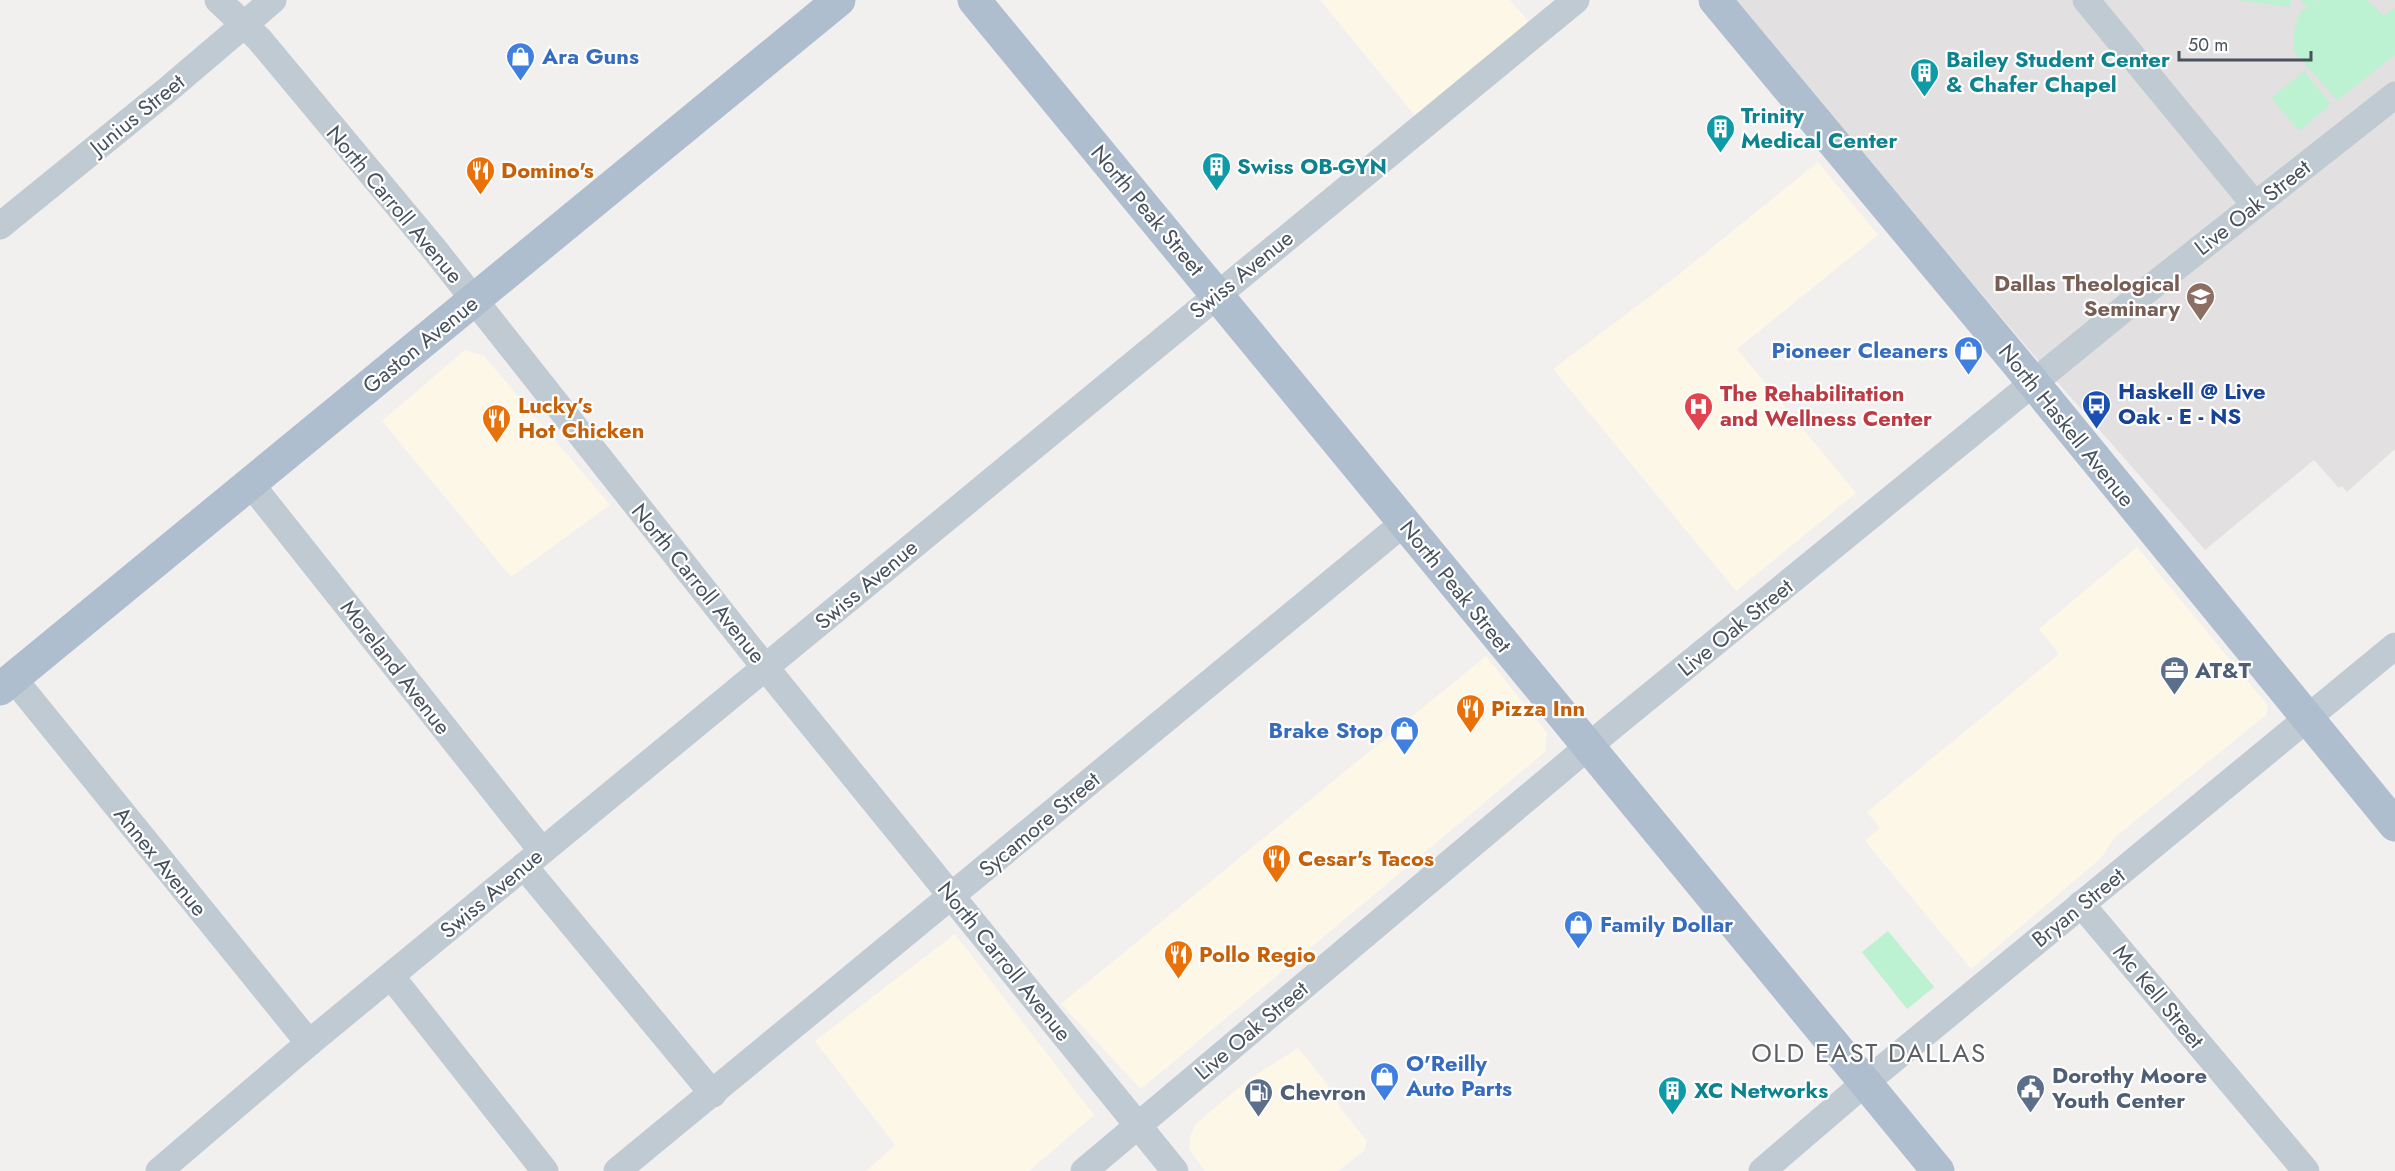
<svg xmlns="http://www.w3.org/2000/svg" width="2395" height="1171" font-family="Jost,sans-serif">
  <rect width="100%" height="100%" fill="#f2efef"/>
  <g fill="#fdf7e8">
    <polygon points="1320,0 1510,0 1529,22 1416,117"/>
    <polygon points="1818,162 1878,235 1737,349 1856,493 1736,591 1553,369 1677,276"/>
    <polygon points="465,350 484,356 610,505 511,577 382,421"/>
    <polygon points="2137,547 2268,706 2266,715 2114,838 2102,857 1971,969 1865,841 1880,828 1867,812 2059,654 2039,629"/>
    <polygon points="1486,656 1547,733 1545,752 1141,1089 1061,1004"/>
    <polygon points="955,934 1094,1115 1029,1171 866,1171 895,1145 815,1041"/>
    <polygon points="1298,1048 1327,1084 1339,1106 1367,1141 1364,1151 1338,1171 1205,1171 1189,1149 1190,1137 1196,1124 1248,1080"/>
  </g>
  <polygon fill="#e3e0e1" points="1732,0 2395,0 2395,449 2347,492 2342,486 2339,488 2314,460 2205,550 2031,352"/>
  <g fill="#bcf1d1">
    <polygon points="2236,0 2291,0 2290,7"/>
    <path d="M2301 0H2317L2315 5 2319 0H2367L2384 16 2395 7V55L2337 100 2293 51C2295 36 2292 11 2309 7L2305 6Z"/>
    <polygon points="2304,71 2331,104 2299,131 2271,98"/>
    <polygon points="1888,931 1934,987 1907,1009 1862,952"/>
  </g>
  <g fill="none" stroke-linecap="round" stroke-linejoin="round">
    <g stroke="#bfcad2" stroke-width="27">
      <polyline points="218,0 259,39 434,249 752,651 1175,1171"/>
      <polyline points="2086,0 2255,205"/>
      <polyline points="0,226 165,92 273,0"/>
      <polyline points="250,483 542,851"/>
      <polyline points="13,678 309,1043"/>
      <polyline points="524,866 713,1094"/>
      <polyline points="2081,904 2306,1171"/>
      <polyline points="391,976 545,1171"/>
      <polyline points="159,1171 309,1043 1576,0"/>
      <polyline points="617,1171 1405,522"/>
      <polyline points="1084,1171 1608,730 2136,299 2395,95"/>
      <polyline points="1762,1171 1866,1082 2395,646"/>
    </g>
    <g stroke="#aebecf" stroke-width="33">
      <path d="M974 0C1296 390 1615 783 1938 1171"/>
      <polyline points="1715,0 2017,363 2395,825"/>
      <polyline points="0,689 839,0"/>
    </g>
  </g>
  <defs>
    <symbol id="shop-pin" viewBox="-11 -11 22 30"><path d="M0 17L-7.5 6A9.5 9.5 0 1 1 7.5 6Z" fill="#3f7fe0" stroke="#fff"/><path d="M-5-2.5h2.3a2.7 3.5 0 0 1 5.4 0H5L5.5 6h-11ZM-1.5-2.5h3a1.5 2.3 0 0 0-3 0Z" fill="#fff"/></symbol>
    <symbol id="building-pin" viewBox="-11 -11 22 30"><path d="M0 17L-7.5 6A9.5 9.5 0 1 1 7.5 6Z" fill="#0f9aa8" stroke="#fff"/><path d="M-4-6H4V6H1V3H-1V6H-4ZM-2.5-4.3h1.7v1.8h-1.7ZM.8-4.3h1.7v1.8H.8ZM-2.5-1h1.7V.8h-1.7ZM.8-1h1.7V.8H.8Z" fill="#fff"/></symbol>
    <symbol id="restaurant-pin" viewBox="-11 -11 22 30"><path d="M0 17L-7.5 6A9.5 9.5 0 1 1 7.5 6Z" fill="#e8710a" stroke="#fff"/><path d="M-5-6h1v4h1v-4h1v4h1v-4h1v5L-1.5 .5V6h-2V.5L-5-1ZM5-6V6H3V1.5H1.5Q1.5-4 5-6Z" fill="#fff"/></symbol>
    <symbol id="university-pin" viewBox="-11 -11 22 30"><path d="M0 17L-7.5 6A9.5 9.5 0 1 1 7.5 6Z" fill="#8d6e63" stroke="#fff"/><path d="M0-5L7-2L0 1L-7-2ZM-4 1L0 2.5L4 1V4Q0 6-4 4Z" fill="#fff"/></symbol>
    <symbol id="bus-pin" viewBox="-11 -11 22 30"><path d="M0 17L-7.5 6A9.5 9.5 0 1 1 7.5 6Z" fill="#1a4fb4" stroke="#fff"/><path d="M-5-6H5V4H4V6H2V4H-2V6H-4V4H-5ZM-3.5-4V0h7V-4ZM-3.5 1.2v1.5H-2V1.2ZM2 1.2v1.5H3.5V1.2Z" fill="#fff"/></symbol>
    <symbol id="hospital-pin" viewBox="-11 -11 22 30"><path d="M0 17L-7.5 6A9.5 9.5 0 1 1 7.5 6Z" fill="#e0444e" stroke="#fff"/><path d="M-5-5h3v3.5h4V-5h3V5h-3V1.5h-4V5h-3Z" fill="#fff"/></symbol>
    <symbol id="office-pin" viewBox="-11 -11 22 30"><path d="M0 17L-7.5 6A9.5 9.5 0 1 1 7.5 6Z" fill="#5c6f8a" stroke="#fff"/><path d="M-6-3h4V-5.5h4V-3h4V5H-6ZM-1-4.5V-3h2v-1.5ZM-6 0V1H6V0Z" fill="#fff"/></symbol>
    <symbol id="civic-pin" viewBox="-11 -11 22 30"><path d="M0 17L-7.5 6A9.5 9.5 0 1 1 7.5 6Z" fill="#5c6f8a" stroke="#fff"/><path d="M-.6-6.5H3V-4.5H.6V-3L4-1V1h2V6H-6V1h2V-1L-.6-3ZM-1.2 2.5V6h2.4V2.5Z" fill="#fff"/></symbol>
    <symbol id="fuel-pin" viewBox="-11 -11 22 30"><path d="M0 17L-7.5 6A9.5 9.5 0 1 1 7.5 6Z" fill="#5c6f8a" stroke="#fff"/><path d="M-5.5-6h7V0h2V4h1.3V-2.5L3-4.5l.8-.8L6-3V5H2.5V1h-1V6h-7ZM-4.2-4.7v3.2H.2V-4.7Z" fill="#fff"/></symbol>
  </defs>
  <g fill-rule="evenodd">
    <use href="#shop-pin" x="504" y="40" width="33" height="45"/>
    <use href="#building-pin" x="1908" y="56" width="33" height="45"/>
    <use href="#building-pin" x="1704" y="112" width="33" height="45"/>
    <use href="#building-pin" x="1200" y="150" width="33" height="45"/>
    <use href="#restaurant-pin" x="464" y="154" width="33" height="45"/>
    <use href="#university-pin" x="2184" y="280" width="33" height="45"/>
    <use href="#shop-pin" x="1952" y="334" width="33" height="45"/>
    <use href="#bus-pin" x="2080" y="388" width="33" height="45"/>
    <use href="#hospital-pin" x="1682" y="390" width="33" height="45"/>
    <use href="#restaurant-pin" x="480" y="402" width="33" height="45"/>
    <use href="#office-pin" x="2158" y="654" width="33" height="45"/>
    <use href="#restaurant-pin" x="1454" y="692" width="33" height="45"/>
    <use href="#shop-pin" x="1388" y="714" width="33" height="45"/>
    <use href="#restaurant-pin" x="1260" y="842" width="33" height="45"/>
    <use href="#shop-pin" x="1562" y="908" width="33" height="45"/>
    <use href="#restaurant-pin" x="1162" y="938" width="33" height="45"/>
    <use href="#shop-pin" x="1368" y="1060" width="33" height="45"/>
    <use href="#civic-pin" x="2014" y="1072" width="33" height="45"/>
    <use href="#building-pin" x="1656" y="1074" width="33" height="45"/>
    <use href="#fuel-pin" x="1242" y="1076" width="33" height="45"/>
  </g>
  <g text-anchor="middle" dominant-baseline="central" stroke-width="4.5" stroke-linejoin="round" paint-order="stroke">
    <g font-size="22" font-weight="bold" fill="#366cbe" stroke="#fff" text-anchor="start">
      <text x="542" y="56">Ara Guns</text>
      <text x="1948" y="350" text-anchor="end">Pioneer Cleaners</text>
      <text x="1383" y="730" text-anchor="end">Brake Stop</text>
      <text x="1600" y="924">Family Dollar</text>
      <text x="1406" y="1063">O'Reilly<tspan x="1406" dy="25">Auto Parts</tspan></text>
    </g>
    <g font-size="22" font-weight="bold" fill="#0d838f" stroke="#fff" text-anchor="start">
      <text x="1946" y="59">Bailey Student Center<tspan x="1946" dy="25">&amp; Chafer Chapel</tspan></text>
      <text x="1741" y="115">Trinity<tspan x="1741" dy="25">Medical Center</tspan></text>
      <text x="1237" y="166">Swiss OB-GYN</text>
      <text x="1694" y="1090">XC Networks</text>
    </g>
    <g font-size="22" fill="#47525e" stroke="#fff">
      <text transform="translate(137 114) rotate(-39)">Junius Street</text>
      <text transform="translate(395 204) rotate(50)">North Carroll Avenue</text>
      <text transform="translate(2252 207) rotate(-38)">Live Oak Street</text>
      <text transform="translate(1148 210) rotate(50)">North Peak Street</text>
      <text transform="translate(1241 274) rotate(-39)">Swiss Avenue</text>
      <text transform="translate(420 344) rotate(-39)">Gaston Avenue</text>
      <text transform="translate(2067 425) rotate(51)">North Haskell Avenue</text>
      <text transform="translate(699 583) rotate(51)">North Carroll Avenue</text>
      <text transform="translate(866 584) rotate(-40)">Swiss Avenue</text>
      <text transform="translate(1456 586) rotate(51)">North Peak Street</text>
      <text transform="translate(1735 627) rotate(-39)">Live Oak Street</text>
      <text transform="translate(396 667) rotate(52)">Moreland Avenue</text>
      <text transform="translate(1039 824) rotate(-40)">Sycamore Street</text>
      <text transform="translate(161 861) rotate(51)">Annex Avenue</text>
      <text transform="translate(491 893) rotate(-40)">Swiss Avenue</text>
      <text transform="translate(2078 907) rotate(-39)">Bryan Street</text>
      <text transform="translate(1005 961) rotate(51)">North Carroll Avenue</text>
      <text transform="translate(2159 996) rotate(50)">Mc Kell Street</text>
      <text transform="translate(1251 1030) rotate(-40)">Live Oak Street</text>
    </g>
    <g font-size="22" font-weight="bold" fill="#c56008" stroke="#fff" text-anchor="start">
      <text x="501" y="170">Domino's</text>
      <text x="518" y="405">Lucky’s<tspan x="518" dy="25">Hot Chicken</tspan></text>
      <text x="1491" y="708">Pizza Inn</text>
      <text x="1298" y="858">Cesar's Tacos</text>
      <text x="1199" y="954">Pollo Regio</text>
    </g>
    <g font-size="22" font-weight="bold" fill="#785e54" stroke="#fff" text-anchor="end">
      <text x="2180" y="283">Dallas Theological<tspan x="2180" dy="25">Seminary</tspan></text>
    </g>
    <g font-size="22" font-weight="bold" fill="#164399" stroke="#fff" text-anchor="start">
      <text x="2118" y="391">Haskell @ Live<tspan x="2118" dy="25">Oak - E - NS</tspan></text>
    </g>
    <g font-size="22" font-weight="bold" fill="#be3a42" stroke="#fff" text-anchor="start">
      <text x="1720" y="393">The Rehabilitation<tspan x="1720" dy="25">and Wellness Center</tspan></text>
    </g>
    <g font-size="22" font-weight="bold" fill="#4e5e75" stroke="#fff" text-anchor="start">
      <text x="2195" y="670">AT&amp;T</text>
      <text x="2052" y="1075">Dorothy Moore<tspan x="2052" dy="25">Youth Center</tspan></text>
      <text x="1280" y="1092">Chevron</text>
    </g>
    <g font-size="26" letter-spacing="1.5" fill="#5c6065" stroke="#fff">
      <text x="1869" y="1053">OLD EAST DALLAS</text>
    </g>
  </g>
  <path d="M2179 51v9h132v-9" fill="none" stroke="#47525e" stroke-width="3"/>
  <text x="2188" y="51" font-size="18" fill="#47525e" stroke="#ffffff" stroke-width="4.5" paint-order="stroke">50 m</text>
</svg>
